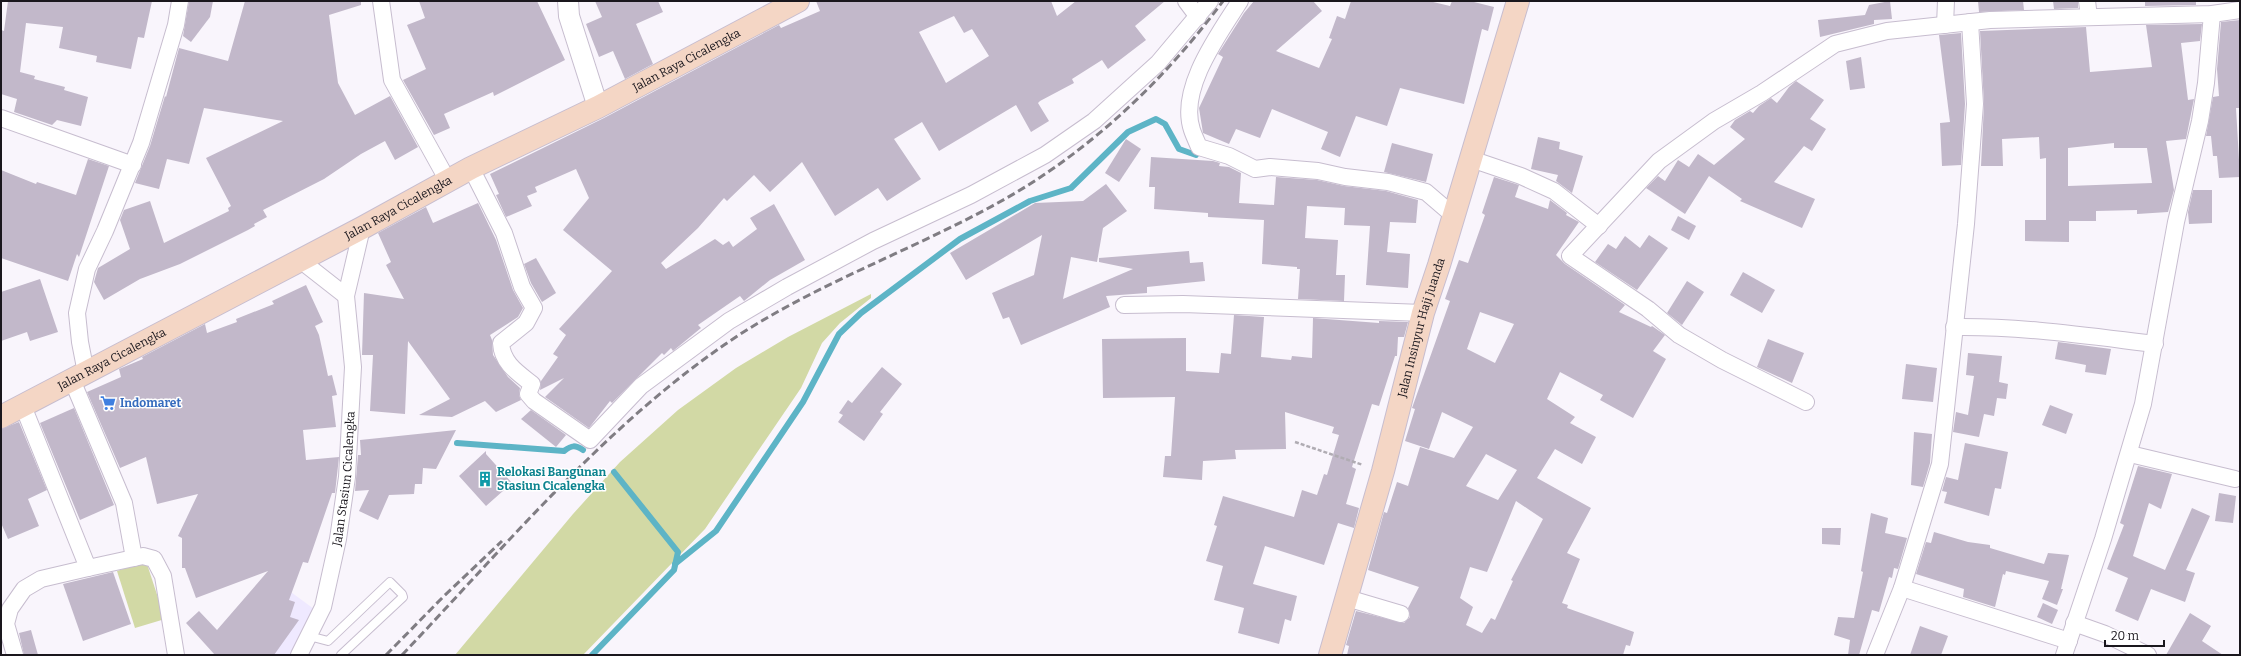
<svg xmlns="http://www.w3.org/2000/svg" width="2241" height="656" font-family="Bitter,serif">
  <rect width="100%" height="100%" fill="#f9f5fc"/>
  <polygon fill="#efe9ff" points="280,584 314,609 302,639 289,655 252,655"/>
  <g fill="#d2d9a5">
    <polygon points="871,294 871,298 840,323 822,343 801,388 705,529 583,655 455,655 573,514 620,462 678,410 736,368 788,337"/>
    <polygon points="146,561 165,619 135,628 117,571"/>
  </g>
  <g fill="none" stroke-linecap="round" stroke-linejoin="round">
    <g stroke="#5db4c6" stroke-width="6">
      <path d="M457 443 564 451C572 445 575 445 583 450"/>
      <polyline points="675,564 716,531 803,402 839,334 861,313 960,239 1030,201 1071,188 1128,132 1156,119 1165,124 1179,149 1196,155"/>
      <polyline points="592,655 674,570 678,552 614,472"/>
    </g>
  </g>
  <g fill="#c2b8ca" fill-rule="evenodd">
    <polygon points="8,1 152,1 144,38 138,37 131,69 96,62 97,56 59,48 63,27 26,23 20,72 35,76 34,79 65,87 64,90 88,97 81,126 57,120 52,125 14,112 17,99 1,94 1,30 4,31"/>
    <polygon points="189,1 213,1 210,17 191,42 183,36"/>
    <polygon points="245,1 361,1 361,5 329,15 338,83 355,115 390,96 418,147 395,160 385,141 361,154 324,179 263,210 267,217 254,224 255,226 248,230 180,264 140,279 104,300 94,282 98,268 130,249 120,220 124,210 150,201 164,243 229,211 228,208 231,206 206,158 283,121 204,108 189,164 167,159 159,189 135,183 150,146 165,96 166,97 179,48 228,61"/>
    <polygon points="419,1 537,1 565,60 494,96 493,92 444,114 450,128 434,135 403,80 426,69 407,25 425,18"/>
    <polygon points="595,1 658,1 663,12 636,24 653,64 625,79 613,51 599,57 586,24 602,17"/>
    <path d="M816 1H1051L1057 16 1076 1H1165L1135 26 1146 40 1108 69 1102 60 1072 79 1074 83 1040 101 1038 103 1049 121 1031 132 1016 105 939 151 922 122 894 139 921 179 887 201 878 188 835 216 802 162 770 192 754 175 727 201 724 198 698 228 661 263 666 269 715 239 723 245 729 241 733 247 757 229 750 218 774 204 805 260 770 280 744 301 740 296 698 325 701 328 673 351 671 348 664 355 662 353 612 403 610 401 589 428 545 397 564 378 540 390 541 381 558 357 553 354 566 335 559 329 612 271 563 230 589 198 576 169 535 187 537 192 527 196 532 206 506 217 496 195 499 194 490 174 604 118 779 25 781 28 820 11ZM954 16 964 33 972 29 989 56 946 83 919 32Z"/>
    <polygon points="1254,1 1313,1 1322,11 1276,51 1319,68 1332,39 1329,38 1337,16 1345,19 1351,1 1429,1 1450,6 1452,1 1470,1 1494,7 1488,31 1482,29 1464,104 1400,88 1387,126 1356,116 1340,157 1321,149 1328,132 1272,109 1260,138 1236,129 1229,144 1203,133 1199,108 1223,57 1218,54 1244,13"/>
    <polygon points="1890,1 1892,19 1874,20 1874,24 1820,37 1818,20 1865,15 1869,5"/>
    <polygon points="1978,1 2023,1 2024,10 1979,12"/>
    <polygon points="2053,1 2078,1 2078,8 2054,9"/>
    <polygon points="2145,1 2196,1 2196,5 2145,6"/>
    <polygon points="2240,20 2240,108 2236,108 2240,177 2219,178 2217,156 2213,156 2211,136 2206,136 2213,97 2219,96 2217,69 2221,22"/>
    <path d="M2202 24 2200 41 2181 43 2188 100 2194 99 2186 139 2166 141 2174 190 2168 212 2137 214V210L2096 211V221H2069V242L2025 241V220H2046V158L2040 159 2039 137 2002 139 2003 166H1981L1984 104 1980 31 2086 27 2090 72 2152 67 2146 25ZM2114 143V148H2147L2152 183 2068 186V148Z"/>
    <polygon points="1961,33 1965,104 1961,165 1942,166 1940,123 1950,122 1939,35"/>
    <polygon points="1861,57 1865,88 1850,90 1846,61"/>
    <polygon points="1796,81 1824,100 1810,119 1826,129 1812,151 1804,146 1774,182 1815,199 1802,228 1740,201 1742,199 1709,176 1685,214 1646,188 1658,176 1665,181 1678,160 1689,167 1698,154 1714,165 1745,139 1730,127 1735,120 1750,111 1753,113 1759,106 1771,98 1777,103 1789,87"/>
    <polygon points="1538,137 1560,142 1559,149 1583,156 1572,193 1556,181 1558,175 1531,169"/>
    <polygon points="1126,139 1141,149 1119,182 1105,173"/>
    <polygon points="1392,143 1433,154 1426,182 1384,172"/>
    <polygon points="1151,157 1213,161 1220,163 1219,166 1229,167 1241,173 1239,203 1274,205 1276,177 1317,180 1344,186 1386,191 1418,200 1416,223 1390,222 1387,252 1410,254 1408,288 1366,285 1370,226 1344,225 1345,208 1307,206 1305,238 1338,240 1336,275 1345,275 1344,301 1298,299 1300,269 1297,269 1297,267 1262,264 1264,220 1208,217 1208,213 1154,209 1155,187 1149,187"/>
    <polygon points="88,159 109,166 79,257 77,254 68,281 1,258 1,170 36,184 37,182 76,195"/>
    <path d="M1494 177 1519 185 1515 197 1548 209 1550 200 1567 213 1566 215 1579 222 1556 255 1565 264 1625 305 1619 312 1651 327 1652 326 1665 335 1653 351 1666 359 1633 418 1600 400 1603 395 1560 372 1547 399 1575 417 1570 423 1596 437 1582 464 1555 449 1537 478 1591 508 1567 553 1580 559 1562 603 1568 605 1567 608 1634 632 1630 646 1626 645 1623 655H1347L1349 646 1346 645 1356 611 1404 623 1410 617 1408 608 1419 587 1368 570 1384 512 1387 513 1397 482 1408 486 1420 447 1454 458 1473 427 1442 412 1429 449 1405 441 1415 409 1412 408 1450 301 1445 299 1459 260 1468 263 1485 215 1482 213ZM1480 312 1514 324 1495 363 1467 349ZM1486 454 1517 470 1498 500 1466 486ZM1516 501 1543 519 1511 580 1513 581 1495 620 1491 618 1482 633 1466 625 1473 607 1460 598 1470 567 1487 572Z"/>
    <polygon points="1106,184 1127,211 1103,228 1097,262 1071,257 1063,299 1133,269 1099,262 1099,258 1189,251 1190,263 1203,262 1205,281 1147,287 1147,293 1106,296 1110,307 1021,345 1009,317 1003,319 992,293 1034,275 1042,235 966,280 950,253 1035,203 1083,201"/>
    <polygon points="2193,190 2212,190 2212,223 2189,224 2188,212"/>
    <polygon points="478,203 496,240 513,290 523,308 518,317 490,335 492,340 493,355 508,377 520,388 519,395 521,400 496,412 485,401 452,417 419,415 450,399 408,341 405,414 370,411 373,355 362,355 364,293 404,299 386,265 391,262 378,233 426,207 433,223"/>
    <polygon points="1678,216 1696,226 1689,240 1671,230"/>
    <polygon points="1649,235 1668,248 1637,290 1595,262 1608,244 1616,249 1625,236 1640,248"/>
    <polygon points="536,258 556,293 542,302 531,283 524,264"/>
    <polygon points="1743,272 1775,290 1762,313 1730,295"/>
    <polygon points="40,279 58,332 30,341 27,332 1,341 1,292"/>
    <polygon points="1687,281 1704,292 1682,325 1667,313"/>
    <polygon points="306,285 323,322 315,326 319,335 328,376 332,375 337,395 332,396 336,427 303,430 306,460 339,457 335,493 332,493 308,563 303,562 289,600 295,602 290,617 299,620 274,655 215,655 186,623 199,611 217,630 268,571 196,598 185,568 182,568 182,538 178,536 198,494 157,504 146,457 120,468 87,392 121,377 119,369 143,359 142,357 205,324 207,333 237,322 236,319 274,304 272,301"/>
    <polygon points="1234,315 1264,317 1261,357 1291,360 1292,356 1312,358 1313,318 1379,323 1379,321 1408,322 1404,337 1398,337 1397,356 1395,356 1379,406 1372,404 1352,467 1356,469 1346,504 1359,508 1354,528 1338,523 1324,565 1265,546 1253,584 1297,596 1291,621 1285,619 1279,644 1238,633 1244,608 1214,600 1223,566 1206,561 1217,526 1214,525 1223,496 1294,517 1302,490 1317,495 1324,474 1327,475 1339,435 1332,433 1334,427 1285,412 1286,449 1235,450 1236,459 1203,461 1202,480 1163,477 1165,456 1171,456 1175,397 1103,398 1102,339 1186,338 1186,371 1219,373 1221,353 1231,354"/>
    <polygon points="1768,339 1804,353 1792,383 1757,367"/>
    <polygon points="2058,342 2111,349 2106,375 2085,372 2086,365 2055,359"/>
    <polygon points="1968,353 2002,356 1999,382 2008,384 2006,399 1997,398 1994,416 1984,414 1979,437 1953,432 1956,412 1968,415 1974,376 1966,375"/>
    <polygon points="1906,364 1937,368 1933,402 1902,399"/>
    <polygon points="882,367 902,384 880,412 883,414 864,441 838,422 843,415 839,413 848,400 852,403"/>
    <polygon points="2050,405 2073,414 2066,434 2042,425"/>
    <polygon points="74,408 114,505 80,520 40,423"/>
    <polygon points="531,410 566,435 556,447 521,419"/>
    <polygon points="19,422 47,490 28,499 39,526 8,539 1,523 1,429"/>
    <polygon points="456,430 436,469 423,468 422,484 415,484 414,494 389,495 378,520 359,511 369,490 355,491 358,455 361,455 360,440"/>
    <polygon points="1914,432 1932,434 1930,463 1923,487 1911,485"/>
    <polygon points="1965,443 2008,452 2001,489 1995,488 1989,516 1944,503 1947,492 1942,491 1946,477 1958,480"/>
    <polygon points="486,451 486,454 512,483 486,506 459,476"/>
    <polygon points="2138,466 2172,474 2161,509 2149,503 2133,556 2165,570 2192,508 2210,516 2186,570 2195,573 2185,602 2151,589 2138,621 2115,611 2128,578 2107,569 2124,525 2120,523"/>
    <polygon points="2219,493 2236,496 2233,523 2215,521"/>
    <polygon points="1871,513 1888,518 1885,533 1907,538 1898,569 1894,568 1892,578 1889,577 1879,612 1872,610 1859,655 1848,655 1850,640 1834,635 1838,617 1854,618 1863,572 1861,571"/>
    <polygon points="1822,528 1841,528 1840,545 1822,544"/>
    <polygon points="1934,532 1968,542 1990,545 1990,548 2044,564 2048,553 2069,555 2061,589 2063,589 2057,605 2042,599 2049,581 2006,571 2005,575 2003,574 1995,607 1963,597 1964,589 1916,574 1926,542 1931,543"/>
    <polygon points="113,572 131,624 83,641 63,584"/>
    <polygon points="2043,603 2058,610 2052,624 2037,617"/>
    <polygon points="2190,613 2211,626 2202,641 2223,655 2166,655"/>
    <polygon points="1920,626 1948,636 1941,655 1910,655"/>
    <polygon points="31,630 38,655 24,655 19,633"/>
  </g>
  <g fill="none" stroke-linecap="round" stroke-linejoin="round">
    <defs>
      <polyline id="service" points="309,636 328,641 390,582 402,594 403,597 341,655"/>
      <g id="minor">
        <polyline points="381,1 392,80 448,181"/>
        <polyline points="1186,1 1198,17"/>
        <path d="M1240 1C1219 34 1178 89 1192 130 1194 136 1197 142 1199 147L1229 156 1255 169 1270 167 1318 171 1345 177 1388 182 1426 192 1454 216"/>
        <polyline points="2087,1 2089,17"/>
        <polyline points="1945,25 1946,1"/>
        <polyline points="1,118 133,165"/>
        <polyline points="1471,159 1521,176 1554,191 1599,226"/>
        <path d="M471 168 504 233 522 287 534 308 526 323 501 343C502 363 518 373 532 384L528 394 534 401 590 440 641 386 729 321 787 287 873 241 971 195 1045 155 1094 121 1158 63 1210 1"/>
        <polyline points="300,260 346,296"/>
        <polyline points="1124,305 1183,304 1423,313"/>
        <path d="M1954 327C2021 326 2088 336 2155 344"/>
        <polyline points="86,373 80,342 77,313 87,269 105,231 141,143 176,25 180,1"/>
        <polyline points="72,380 124,503 134,558"/>
        <polyline points="1806,402 1722,360 1679,335 1648,309 1570,256 1659,161 1714,121 1762,93 1835,44 1887,31 1990,20 2212,14 2240,10"/>
        <polyline points="23,406 88,568 143,556 154,559 163,576 176,655"/>
        <polyline points="2130,454 2235,479"/>
        <polyline points="1902,588 2069,641"/>
        <polyline points="1347,598 1401,614"/>
        <polyline points="2074,623 2105,634 2148,655"/>
        <polyline points="15,655 6,624 10,609 24,589 41,579 88,568"/>
        <path id="s1" d="M299 655 323 607 338 539 347 477 353 367 346 296 362 228"/>
        <polyline points="1875,655 1902,588 1940,464 1966,224 1975,104 1970,22"/>
        <polyline points="2064,655 2103,539 2143,404 2176,222 2200,121 2206,83 2212,14"/>
      </g>
      <polyline id="tertiary" points="568,1 569,16 598,107"/>
      <g id="secondary">
        <path id="s2" d="M1 417 362 228 471 168 598 107 798 1"/>
        <path id="s3" d="M1330 655 1383 471 1423 313 1439 265 1518 1"/>
      </g>
    </defs>
    <use href="#service" stroke="#c7bdcf" stroke-width="10"/>
    <use href="#minor" stroke="#c7bdcf" stroke-width="18"/>
    <use href="#tertiary" stroke="#c7bdcf" stroke-width="22"/>
    <use href="#secondary" stroke="#c7bdcf" stroke-width="24"/>
    <polyline stroke="#b0acb3" stroke-width="2.5" stroke-dasharray="4 2" stroke-linecap="butt" points="1295,442 1363,465"/>
    <use href="#service" stroke="#fff" stroke-width="8"/>
    <use href="#minor" stroke="#fff" stroke-width="16"/>
    <use href="#tertiary" stroke="#fff" stroke-width="20"/>
    <use href="#secondary" stroke="#f4d6c5" stroke-width="22"/>
    <g stroke="#807d83" stroke-width="3" stroke-dasharray="8 4" stroke-linecap="butt">
      <polyline points="386,655 443,597 502,541"/>
      <path d="M402 655C504 548 601 430 724 345 815 282 922 248 1017 192 1098 143 1167 77 1223 1"/>
    </g>
  </g>
  <defs>
    <symbol id="supermarket-bare" viewBox="-9 -9 18 18"><path d="M-6-5.5h2.5l.6 2H6L4.5 2H-2.5L-4.4-4H-6ZM-1.5 3.2a1.3 1.3 0 1 0 .1 0ZM3 3.2a1.3 1.3 0 1 0 .1 0Z" fill="#3f7fe0" stroke="#fff" stroke-width="2.5" paint-order="stroke"/></symbol>
    <symbol id="building-bare" viewBox="-9 -9 18 18"><path d="M-4-6H4V6H1V3H-1V6H-4ZM-2.5-4.3h1.7v1.8h-1.7ZM.8-4.3h1.7v1.8H.8ZM-2.5-1h1.7V.8h-1.7ZM.8-1h1.7V.8H.8Z" fill="#0f9aa8" stroke="#fff" stroke-width="2.5" paint-order="stroke"/></symbol>
  </defs>
  <g fill-rule="evenodd">
    <use href="#supermarket-bare" x="97" y="392" width="22" height="22"/>
    <use href="#building-bare" x="474" y="468" width="22" height="22"/>
  </g>
  <g text-anchor="middle" dominant-baseline="central" stroke-width="3" stroke-linejoin="round" paint-order="stroke">
    <g font-size="12" fill="#1a171d" stroke="#fff">
      <text stroke="none"><textPath href="#s2" startOffset="773">Jalan Raya Cicalengka</textPath></text>
      <text stroke="none"><textPath href="#s2" startOffset="449">Jalan Raya Cicalengka</textPath></text>
      <text stroke="none"><textPath href="#s3" startOffset="340">Jalan Insinyur Haji Juanda</textPath></text>
      <text stroke="none"><textPath href="#s2" startOffset="125">Jalan Raya Cicalengka</textPath></text>
      <text stroke="none"><textPath href="#s1" startOffset="184">Jalan Stasiun Cicalengka</textPath></text>
    </g>
    <g font-size="12" font-weight="bold" fill="#366cbe" stroke="#fff" text-anchor="start">
      <text x="120" y="403">Indomaret</text>
    </g>
    <g font-size="12" font-weight="bold" fill="#0d838f" stroke="#fff" text-anchor="start">
      <text x="497" y="472">Relokasi Bangunan<tspan x="497" dy="14">Stasiun Cicalengka</tspan></text>
    </g>
  </g>
  <rect width="2241" height="656" fill="none" stroke="#1a171d" stroke-width="4"/>
  <path d="M2105 640v6h59v-6" fill="none" stroke="#1a171d" stroke-width="2"/>
  <text x="2111" y="640" font-size="12" fill="#1a171d" stroke="#ffffff" stroke-width="3" paint-order="stroke">20 m</text>
</svg>
